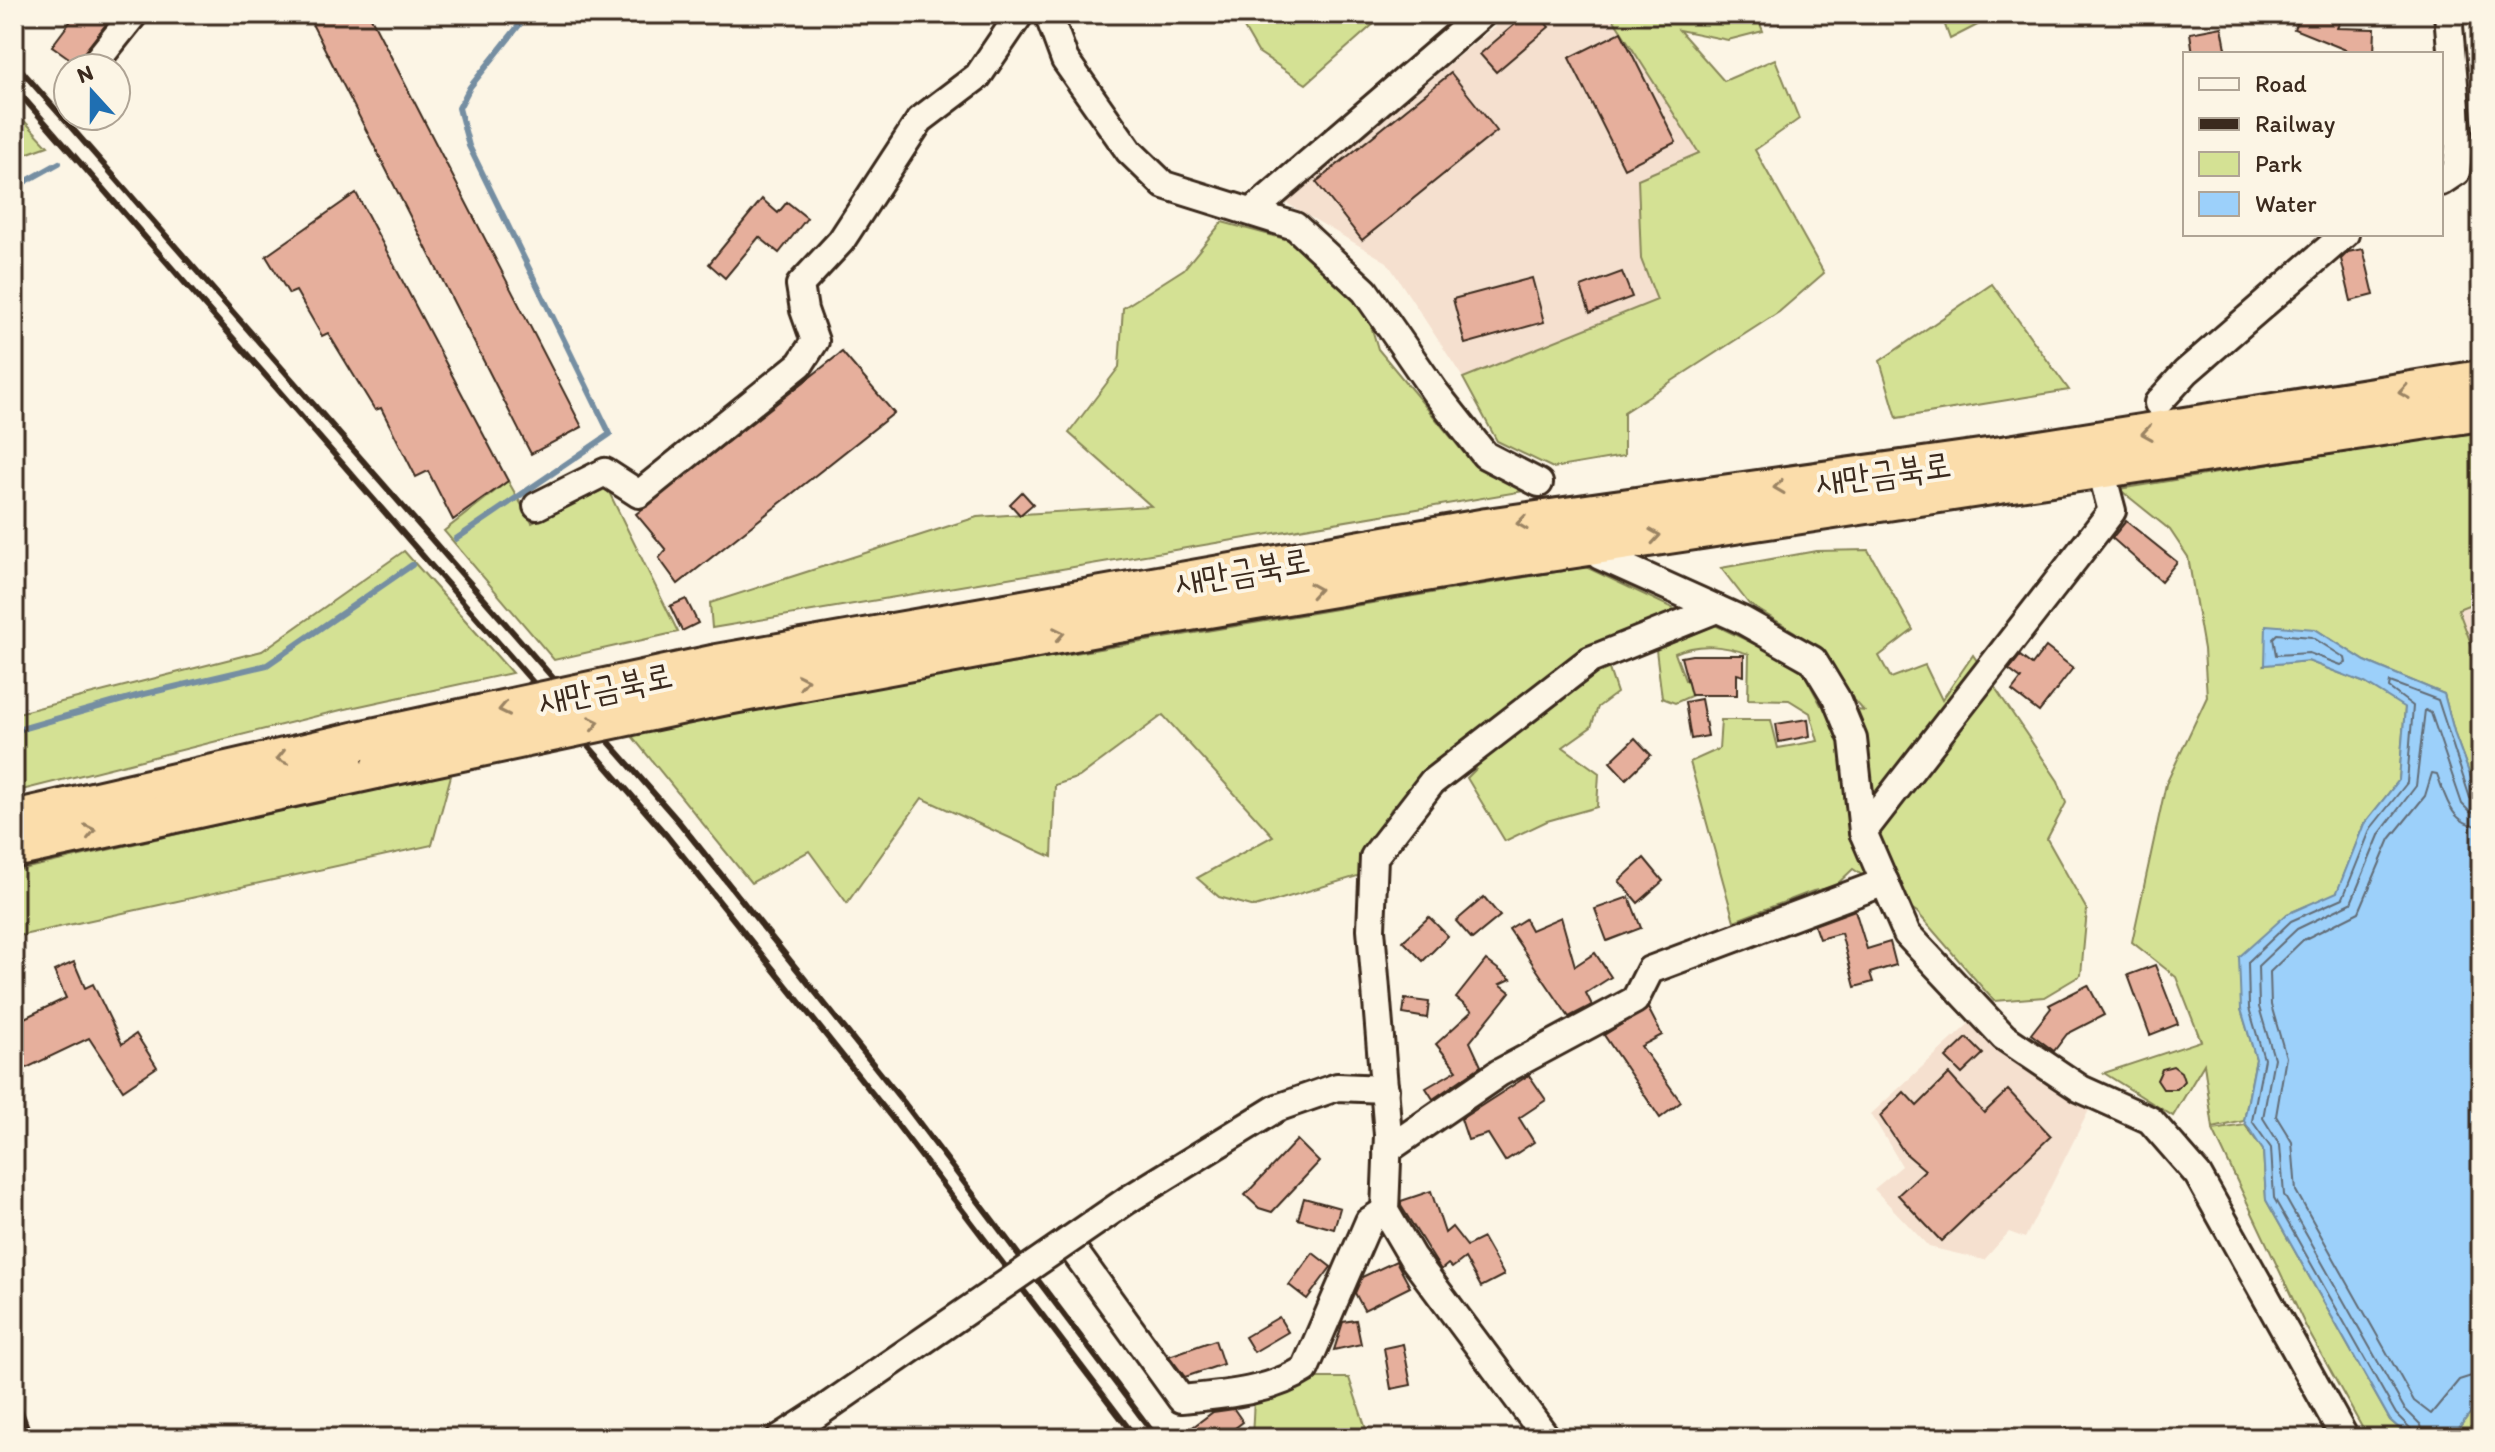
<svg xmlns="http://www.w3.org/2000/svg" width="2495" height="1452" font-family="Itim,'Poor Story',sans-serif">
  <rect width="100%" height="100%" fill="#fcf5e5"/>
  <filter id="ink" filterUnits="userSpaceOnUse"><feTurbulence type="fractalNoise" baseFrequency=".0125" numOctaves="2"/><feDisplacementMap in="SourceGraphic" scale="16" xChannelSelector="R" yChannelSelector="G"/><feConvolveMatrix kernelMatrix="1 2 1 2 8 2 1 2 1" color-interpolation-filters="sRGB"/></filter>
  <g filter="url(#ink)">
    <g fill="#f5e0cf">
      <polygon points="1510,14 1610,14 1700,153 1641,259 1658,300 1463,378 1387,262 1283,201"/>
      <polygon points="2481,600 2481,670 2458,609"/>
      <polygon points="1974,1019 2089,1110 2025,1238 2009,1232 1984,1260 1929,1247 1874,1189 1902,1166 1871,1114"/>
    </g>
    <g fill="#d4e194" stroke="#888659" stroke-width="2">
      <polygon points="1236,14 1385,14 1306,84 1258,52"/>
      <polygon points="1610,14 1756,14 1763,31 1728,40 1679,30 1724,81 1775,59 1799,119 1755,150 1824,273 1779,312 1624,412 1624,456 1553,468 1497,441 1463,378 1657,300 1641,259 1638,179 1699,153"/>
      <polygon points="1941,14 1999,14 1950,39"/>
      <polygon points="14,110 48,146 14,158"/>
      <polygon points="1222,222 1296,242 1367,312 1378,349 1464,453 1524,491 712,628 710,603 977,517 1151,506 1069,433 1119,367 1123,308 1184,269"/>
      <polygon points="1992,284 2069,390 1897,418 1880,361"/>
      <polygon points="2481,430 2481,600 2458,609 2481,670 2481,805 2455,735 2444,694 2365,661 2315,629 2265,665 2308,661 2365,683 2405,707 2399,780 2364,824 2337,893 2287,914 2241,1009 2256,1059 2244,1121 2213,1128 2204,1064 2173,1116 2104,1073 2201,1041 2176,977 2132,942 2166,784 2207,697 2204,649 2188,557 2170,530 2119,489"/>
      <polygon points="508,481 532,523 607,488 678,632 554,660 444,531"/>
      <path d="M1868 550 1913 630 1879 656 1891 678 1925 665 1942 700 1973 655 2058 781 2066 803 2047 839 2087 910 2081 975 2044 997 1994 1001 1917 912 1853 869 1834 887 1813 891 1734 921 1690 762 1719 749 1721 720H1771L1778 748 1818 741 1810 713 1789 700 1748 699 1749 654C1725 646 1700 642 1675 653L1685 680 1695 678V694L1675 703 1662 698 1656 650 1715 625 1800 666 1821 705 1864 711 1795 632 1749 604 1721 568 1816 551Z"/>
      <polygon points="404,551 512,673 341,710 14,792 14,714 262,651"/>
      <polygon points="1586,567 1681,612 1600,642 1617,693 1598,707 1591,727 1563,747 1599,773 1597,807 1547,821 1505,841 1467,778 1476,769 1463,741 1391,809 1361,875 1255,907 1219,897 1197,878 1273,836 1163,715 1079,777 1055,785 1052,857 922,798 847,903 809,851 751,883 631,735 832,694"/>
      <polygon points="452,772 432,845 14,937 14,871"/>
      <polygon points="2245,1125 2263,1150 2266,1200 2390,1420 2410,1438 2368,1438 2306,1327 2213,1130"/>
      <polygon points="1317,1378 1349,1378 1369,1438 1252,1438 1254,1398"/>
      <polygon points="2481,1399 2481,1438 2451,1438"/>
    </g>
    <polygon fill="#9cd0fa" stroke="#758ea2" stroke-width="2" points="2266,625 2315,629 2365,661 2444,694 2455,735 2481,805 2481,1399 2451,1438 2410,1438 2390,1420 2266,1200 2263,1150 2244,1121 2256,1059 2241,1009 2239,957 2287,914 2337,892 2364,824 2399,780 2405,708 2365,683 2308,661 2265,665"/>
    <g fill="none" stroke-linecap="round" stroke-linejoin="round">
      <g stroke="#626c76" stroke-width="2">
        <polygon points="2277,634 2312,637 2345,658 2346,663 2341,665 2309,653 2276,655 2273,638"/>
        <path d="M2481 826C2451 825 2446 798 2437 774L2432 773 2425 796 2390 839 2359 912 2303 940 2270 972 2271 1005 2286 1057 2276 1116 2292 1142 2296 1191 2414 1401 2431 1414 2459 1380 2481 1373"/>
        <polyline points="2414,1438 2412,1430 2396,1414 2274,1198 2271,1148 2252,1121 2264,1059 2249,1008 2248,962 2291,921 2343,898 2371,828 2407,783 2413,706 2389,688 2390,682 2438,700 2470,798 2481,804"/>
        <polyline points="2424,1438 2421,1425 2404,1408 2284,1195 2280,1145 2263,1118 2274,1058 2259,1007 2258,966 2297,929 2351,903 2380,833 2416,786 2425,710 2431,713 2462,804 2470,812 2481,814"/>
      </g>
      <g stroke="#758ea2" stroke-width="6">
        <polyline points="14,188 59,163"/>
        <polyline points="456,539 610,434 469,146 459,108 470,87 528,14"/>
        <polyline points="14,731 140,695 267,665 412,565"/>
        <polyline points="1386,1438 1407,1432 1411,1438"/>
      </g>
    </g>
    <g fill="#e6af9c" stroke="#3b2a1e" stroke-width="2">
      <polygon points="76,14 103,14 110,19 76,63 52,46"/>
      <polygon points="307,14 369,14 582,427 531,454"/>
      <polygon points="1527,14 1538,14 1549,27 1496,72 1480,54"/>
      <polygon points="2300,14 2344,14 2337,28 2375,29 2374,54 2346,54 2346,50 2294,29"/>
      <polygon points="2222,27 2227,54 2193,54 2190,33"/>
      <polygon points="1621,32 1676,142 1624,168 1569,58"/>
      <polygon points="1451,73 1497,131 1362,240 1316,182"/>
      <polygon points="356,193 508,481 453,520 428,471 416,477 381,408 375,410 328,333 322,336 296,291 289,294 266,256"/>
      <polygon points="762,199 778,213 787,202 807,218 779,253 759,237 725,278 709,264"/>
      <polygon points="2363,249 2374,295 2351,301 2341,259 2348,252"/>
      <polygon points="1622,272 1632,297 1590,313 1581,287"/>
      <polygon points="1532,278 1544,322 1465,344 1453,299"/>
      <polygon points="842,352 894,413 678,584 659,558 666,550 636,514"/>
      <polygon points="1022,492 1033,504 1020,515 1010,504"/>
      <polygon points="2126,521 2177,562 2161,581 2112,538"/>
      <polygon points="686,599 698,623 682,631 670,606"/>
      <polygon points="2046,647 2073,668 2039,712 2012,691 2021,679 2009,670 2020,656 2032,665"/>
      <polygon points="1692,655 1744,655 1744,676 1737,674 1737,695 1691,695 1681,657"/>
      <polygon points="1701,699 1708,736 1691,739 1685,702"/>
      <polygon points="1808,719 1810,736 1779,742 1776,724"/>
      <polygon points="1635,738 1651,755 1626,779 1610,762"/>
      <polygon points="1644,858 1663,881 1638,903 1619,881"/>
      <polygon points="1484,897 1500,916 1472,939 1456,921"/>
      <polygon points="1629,897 1641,928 1607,941 1595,909"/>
      <polygon points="1855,910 1867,949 1890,942 1896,965 1870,973 1873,982 1855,987 1841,933 1819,939 1814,925"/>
      <polygon points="1429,917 1448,936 1423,961 1403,941"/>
      <polygon points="1561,917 1575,966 1595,953 1611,977 1586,993 1592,1005 1569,1017 1509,929 1525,919 1531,930"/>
      <polygon points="1486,960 1511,979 1500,984 1510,992 1470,1042 1481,1066 1433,1099 1426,1088 1457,1070 1436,1044 1472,1011 1456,998"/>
      <polygon points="74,962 85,988 93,984 122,1044 136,1034 157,1067 123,1090 89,1038 14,1074 14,1023 66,998 54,971"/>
      <polygon points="2155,965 2178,1024 2150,1035 2128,975"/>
      <polygon points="2088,985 2104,1015 2067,1034 2054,1051 2031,1034 2051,1008 2049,1005"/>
      <polygon points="1405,999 1429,1002 1427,1018 1403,1014"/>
      <polygon points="1648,1008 1662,1035 1641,1046 1681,1102 1660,1118 1604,1035"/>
      <polygon points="1967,1038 1983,1054 1962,1074 1946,1058"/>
      <polygon points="2173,1066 2181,1072 2184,1081 2177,1089 2163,1089 2157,1080 2162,1069"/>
      <polygon points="1949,1074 1984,1113 2008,1090 2051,1136 1941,1241 1898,1195 1925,1170 1904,1152 1880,1116 1904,1092 1917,1106"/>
      <polygon points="1529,1075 1546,1100 1519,1118 1534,1142 1505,1161 1488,1134 1468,1140 1461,1119"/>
      <polygon points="1297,1140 1319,1162 1272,1212 1259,1208 1245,1195"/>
      <polygon points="1431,1191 1445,1233 1452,1227 1467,1246 1483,1238 1504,1275 1481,1287 1465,1258 1452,1268 1448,1264 1441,1270 1401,1206 1401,1201"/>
      <polygon points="1304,1198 1340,1208 1334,1229 1298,1219"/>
      <polygon points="1313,1253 1331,1267 1307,1299 1289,1285"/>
      <polygon points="1396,1261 1410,1287 1364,1310 1355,1293 1362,1277"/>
      <polygon points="1279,1317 1288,1332 1254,1352 1245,1337"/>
      <polygon points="1356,1320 1361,1344 1334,1350 1343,1322"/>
      <polygon points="1215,1340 1223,1364 1185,1377 1169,1356"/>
      <polygon points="1403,1344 1411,1385 1391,1389 1384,1348"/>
      <polygon points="1234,1409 1243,1422 1222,1438 1178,1438 1213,1412"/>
    </g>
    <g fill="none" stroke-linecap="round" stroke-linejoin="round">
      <defs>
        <g id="minor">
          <polyline points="1048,14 1065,60 1129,151 1164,185 1295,226 1365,291 1435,392 1485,455 1539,483"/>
          <polyline points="91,68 134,14"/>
          <polyline points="2441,182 2456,172 2459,142 2448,14"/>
          <polyline points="1253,211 1482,14"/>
          <polyline points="2158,403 2186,372 2345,234"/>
          <polyline points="537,506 605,472 639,494 800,364 815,341 804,310 800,285 841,241 920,120 978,76 1020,14"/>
          <polyline points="1600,556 1742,620 1813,660 1836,698 1853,739 1863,832 1907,934 2004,1037 2081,1089 2150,1120 2198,1175 2345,1438"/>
          <polyline points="1863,832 2112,511 2105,485"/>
          <polyline points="1387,1150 1499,1073 1635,1000 1650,970 1885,882"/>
          <polyline points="1129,1199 1277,1108 1337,1087 1385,1089"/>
          <path d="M1067 1241 1181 1399C1223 1395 1269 1392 1305 1369L1369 1221 1385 1211"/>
          <polyline points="780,1438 814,1416"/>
          <polyline points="1547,1438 1412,1257 1385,1211 1388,1135 1371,929 1374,857 1432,782 1590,660 1717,609"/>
        </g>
        <g id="highway">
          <polyline points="717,664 1487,528 2002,456 2481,380"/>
          <polyline points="727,695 1112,624 1496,560 2481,411"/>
          <polyline points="14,820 358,741"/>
          <polyline points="14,848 381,768"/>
        </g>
      </defs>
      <use href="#minor" stroke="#3b2a1e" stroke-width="32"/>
      <use href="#highway" stroke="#3b2a1e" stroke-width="44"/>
      <use href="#minor" stroke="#fcf5e5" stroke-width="26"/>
      <use href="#highway" stroke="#fbddab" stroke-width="38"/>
      <g stroke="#3b2a1e" stroke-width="6">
        <polyline points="14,62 679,822 905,1104 1157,1438"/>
        <polyline points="14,87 667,836 892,1118 1136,1438"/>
        <polyline points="14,1393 31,1438"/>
      </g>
      <defs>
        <polyline id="minor-bridge" points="814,1416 1129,1199"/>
        <g id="highway-bridge">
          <polyline points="358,741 717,664"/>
          <polyline points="381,768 727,695"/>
        </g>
      </defs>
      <use href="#minor-bridge" stroke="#3b2a1e" stroke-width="32" stroke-linecap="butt"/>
      <use href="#highway-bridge" stroke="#3b2a1e" stroke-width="44" stroke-linecap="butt"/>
      <use href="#minor-bridge" stroke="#fcf5e5" stroke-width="26"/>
      <use href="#highway-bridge" stroke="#fbddab" stroke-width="38"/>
    </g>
    <defs><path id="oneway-chevron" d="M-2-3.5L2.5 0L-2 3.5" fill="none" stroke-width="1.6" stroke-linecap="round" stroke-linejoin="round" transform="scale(2)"/></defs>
    <g stroke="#9b8464">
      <use href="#oneway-chevron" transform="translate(2404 392) rotate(171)"/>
      <use href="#oneway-chevron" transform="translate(2147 433) rotate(171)"/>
      <use href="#oneway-chevron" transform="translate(1779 487) rotate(172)"/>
      <use href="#oneway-chevron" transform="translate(1522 523) rotate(172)"/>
      <use href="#oneway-chevron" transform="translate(1655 536) rotate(-9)"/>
      <use href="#oneway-chevron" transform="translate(1315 590) rotate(-9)"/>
      <use href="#oneway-chevron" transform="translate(1059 634) rotate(-11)"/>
      <use href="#oneway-chevron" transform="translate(803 681) rotate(-11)"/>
      <use href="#oneway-chevron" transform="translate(504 709) rotate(168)"/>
      <use href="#oneway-chevron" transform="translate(594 723) rotate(-12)"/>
      <use href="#oneway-chevron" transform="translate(282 758) rotate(167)"/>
      <use href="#oneway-chevron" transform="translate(90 831) rotate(-12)"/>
    </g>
  </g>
  <g text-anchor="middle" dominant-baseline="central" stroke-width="8" stroke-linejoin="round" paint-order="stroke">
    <g font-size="34" fill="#3b2a1e" stroke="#fcf5e5">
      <text transform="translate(1883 473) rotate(-8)">새만금북로</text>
      <text transform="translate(1242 571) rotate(-10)">새만금북로</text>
      <text transform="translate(605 688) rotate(-12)">새만금북로</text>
    </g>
  </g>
  <rect width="2495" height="1452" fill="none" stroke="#fcf5e5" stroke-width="48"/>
  <rect x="24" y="24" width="2447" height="1404" fill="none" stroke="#3b2a1e" stroke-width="3" filter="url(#ink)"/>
  <rect x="2183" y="52" width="260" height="184" fill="#fcf5e5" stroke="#afa495" stroke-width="2"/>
  <rect x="2199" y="78" width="40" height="12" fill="#fcf5e5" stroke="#afa495" stroke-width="2"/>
  <text x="2255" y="92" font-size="24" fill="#3b2a1e">Road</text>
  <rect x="2199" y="118" width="40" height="12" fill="#3b2a1e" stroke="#afa495" stroke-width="2"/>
  <text x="2255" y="132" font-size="24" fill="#3b2a1e">Railway</text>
  <rect x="2199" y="152" width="40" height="24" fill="#d4e194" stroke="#afa495" stroke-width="2"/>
  <text x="2255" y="172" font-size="24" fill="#3b2a1e">Park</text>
  <rect x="2199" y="192" width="40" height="24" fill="#9cd0fa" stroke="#afa495" stroke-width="2"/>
  <text x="2255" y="212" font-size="24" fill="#3b2a1e">Water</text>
  <g transform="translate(92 92) rotate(339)"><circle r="38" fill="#fcf5e5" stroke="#afa495" stroke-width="2"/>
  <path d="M0-6L14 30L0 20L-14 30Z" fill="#1f6fb2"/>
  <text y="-12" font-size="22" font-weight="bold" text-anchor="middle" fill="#3b2a1e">N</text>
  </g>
</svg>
